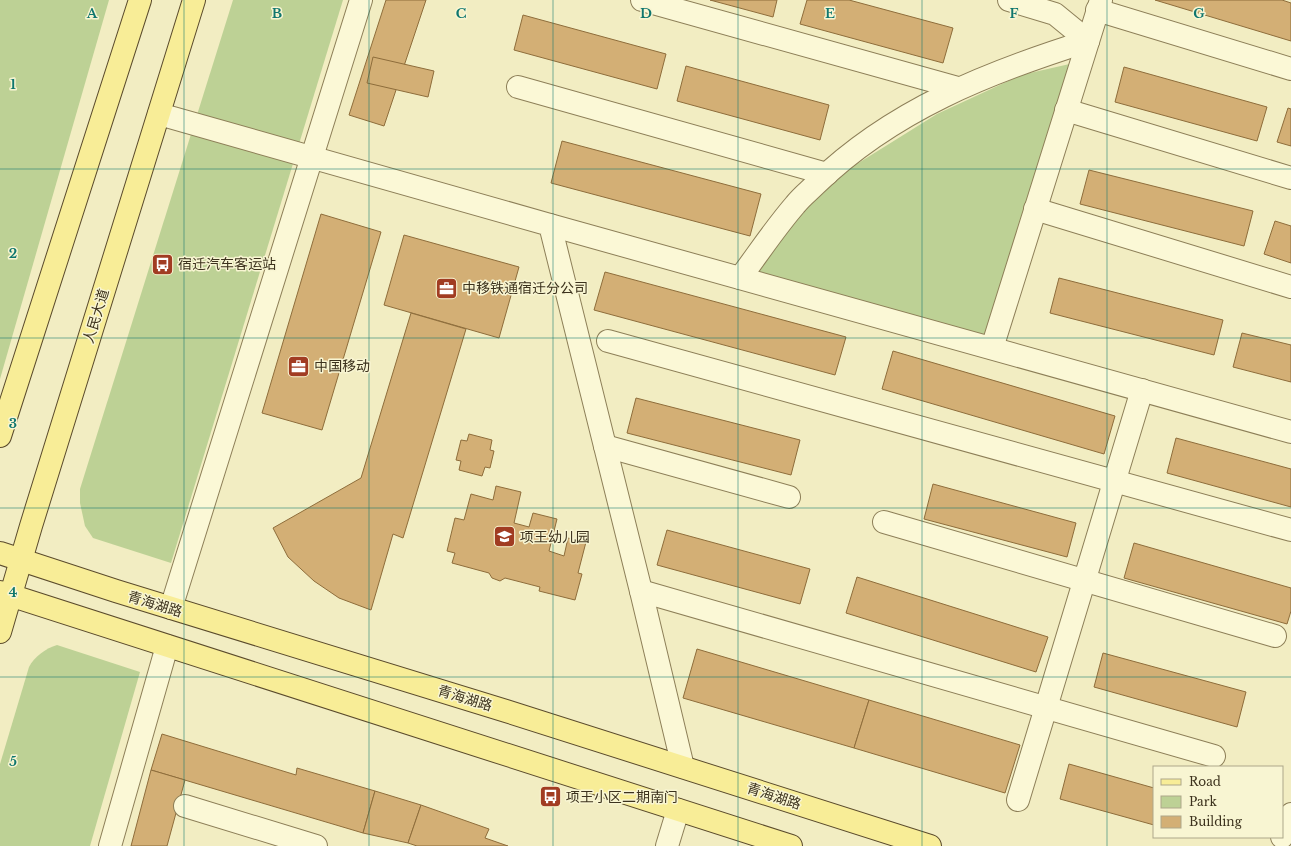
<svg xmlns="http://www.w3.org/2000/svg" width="1291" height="846" font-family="'Libre Baskerville','Noto Sans SC',serif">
  <rect width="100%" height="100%" fill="#f2edc2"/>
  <g fill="#bdd195">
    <polygon points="0,0 109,0 0,379"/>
    <polygon points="233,0 343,0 171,563 93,538 85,526 80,503 80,489"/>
    <polygon points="1074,63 987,338 754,273 798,216 844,172 937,114 1021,75"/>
    <path d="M57 645 140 672 90 846H0V764L29 667C34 657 46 648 57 645Z"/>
  </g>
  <g fill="#d3af75" stroke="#8e6d3b">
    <polygon points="386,0 426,0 384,126 349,115"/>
    <polygon points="710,0 777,0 773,17"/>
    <polygon points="807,0 849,0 953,28 943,63 800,24"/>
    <polygon points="1155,0 1282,0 1291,3 1291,41"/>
    <polygon points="523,15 666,54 657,89 514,50"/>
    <polygon points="373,57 434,71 428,97 367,83"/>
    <polygon points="686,66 829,105 820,140 677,101"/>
    <polygon points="1124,67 1267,107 1257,141 1115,102"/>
    <polygon points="1288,108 1291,109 1291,146 1277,142"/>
    <polygon points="562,141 761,194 750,236 551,183"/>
    <polygon points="1089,170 1253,211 1244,246 1080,204"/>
    <polygon points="321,214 381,232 322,430 262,413"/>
    <polygon points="1275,221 1291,226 1291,263 1264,254"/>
    <polygon points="404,235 519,267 499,338 384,305"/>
    <polygon points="605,272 846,337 835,375 594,310"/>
    <polygon points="1059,278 1223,320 1214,355 1050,313"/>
    <polygon points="411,313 466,329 403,538 393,534 371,610 339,598 314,581 288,557 273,528 361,478"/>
    <polygon points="1242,333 1291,345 1291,382 1233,367"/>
    <polygon points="893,351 1115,416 1104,454 882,389"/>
    <polygon points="636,398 800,440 791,475 627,433"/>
    <polygon points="469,434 492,440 490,450 494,451 490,468 485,467 482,476 459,470 461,461 456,460 461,440 467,441"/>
    <polygon points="1176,438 1291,469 1291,507 1167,473"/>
    <polygon points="933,484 1076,523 1067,557 924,519"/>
    <polygon points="496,486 521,492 514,523 529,527 533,513 557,519 549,551 564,556 568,538 586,542 578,573 582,574 575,600 539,591 540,587 505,578 500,581 492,578 489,573 452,563 455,553 447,551 455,518 464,520 471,494 493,500"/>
    <polygon points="667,530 810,569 800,604 657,565"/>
    <polygon points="1134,543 1291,588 1291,611 1287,624 1124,578"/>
    <polygon points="857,577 1048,637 1036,672 846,613"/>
    <polygon points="697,649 869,700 854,748 683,698"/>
    <polygon points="1103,653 1246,692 1237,727 1094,687"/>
    <polygon points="869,700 1020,745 1005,793 854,748"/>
    <polygon points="162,734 296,775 297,768 375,791 363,833 151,770"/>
    <polygon points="1069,764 1154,788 1154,825 1060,799"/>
    <polygon points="151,770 185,780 167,846 131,846"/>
    <polygon points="375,791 421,805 408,843 363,833"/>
    <polygon points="421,805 489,829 485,838 508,846 417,846 408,843"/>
  </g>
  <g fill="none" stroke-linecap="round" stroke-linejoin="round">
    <defs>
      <g id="minor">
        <polyline points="642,0 958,88"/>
        <polyline points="1009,0 1055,14 1088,41"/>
        <polyline points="1097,10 1291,69"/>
        <polyline points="518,87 827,174"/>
        <polyline points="1066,110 1291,178"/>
        <polyline points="159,114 550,225 641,591 683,767"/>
        <polyline points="1035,209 1291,287"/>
        <polyline points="550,225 1291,432"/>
        <path d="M740 278C758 254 775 228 795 205 801 197 809 191 816 184 892 110 989 72 1088 41"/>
        <polyline points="608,341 1291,530"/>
        <polyline points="992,348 1101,0"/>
        <polyline points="605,446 789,497"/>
        <polyline points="884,522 1275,636"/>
        <polyline points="641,591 1214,756"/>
        <polyline points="171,608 361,0"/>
        <polyline points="1018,800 1142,390"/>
        <polyline points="185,806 316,846"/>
        <polyline points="1282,837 1291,814"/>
        <polyline points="110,846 167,646"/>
        <polyline points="667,846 678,810"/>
      </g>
      <g id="major">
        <polyline points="0,436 140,0"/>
        <polyline points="0,553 116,591 506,711 930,846"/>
        <polyline points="0,592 791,846"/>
        <polyline points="0,632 31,526 194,0"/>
      </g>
    </defs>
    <use href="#minor" stroke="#8d7f58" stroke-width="24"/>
    <use href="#major" stroke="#5b4b2c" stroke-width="24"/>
    <use href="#minor" stroke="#fbf8d6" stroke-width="22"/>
    <use href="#major" stroke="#f8ed97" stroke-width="22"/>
  </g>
  <path fill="none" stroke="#0f766e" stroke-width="1" stroke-opacity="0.55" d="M184 0V846M369 0V846M553 0V846M738 0V846M922 0V846M1107 0V846M0 169H1291M0 338H1291M0 508H1291M0 677H1291"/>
  <defs>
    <symbol id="bus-square" viewBox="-11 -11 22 22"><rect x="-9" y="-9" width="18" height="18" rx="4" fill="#a13c22" stroke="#f8f5d2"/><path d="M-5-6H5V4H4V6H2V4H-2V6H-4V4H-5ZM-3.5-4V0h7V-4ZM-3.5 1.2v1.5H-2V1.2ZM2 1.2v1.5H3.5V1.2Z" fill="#fff"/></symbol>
    <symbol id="office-square" viewBox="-11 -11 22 22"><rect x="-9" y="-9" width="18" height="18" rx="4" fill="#a13c22" stroke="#f8f5d2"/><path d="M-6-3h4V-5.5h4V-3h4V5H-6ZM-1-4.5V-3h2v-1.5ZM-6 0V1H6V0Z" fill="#fff"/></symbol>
    <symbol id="school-square" viewBox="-11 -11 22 22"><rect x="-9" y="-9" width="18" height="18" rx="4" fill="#a13c22" stroke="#f8f5d2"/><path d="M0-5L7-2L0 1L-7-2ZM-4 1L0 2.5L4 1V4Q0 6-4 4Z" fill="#fff"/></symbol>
  </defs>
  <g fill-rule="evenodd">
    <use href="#bus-square" x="150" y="252" width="25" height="25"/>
    <use href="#office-square" x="434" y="276" width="25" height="25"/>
    <use href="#office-square" x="286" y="354" width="25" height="25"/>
    <use href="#school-square" x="492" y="524" width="25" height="25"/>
    <use href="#bus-square" x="538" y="784" width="25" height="25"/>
  </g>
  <g text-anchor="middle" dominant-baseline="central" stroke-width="3" stroke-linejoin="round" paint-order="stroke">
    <g font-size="14" fill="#3c321d" stroke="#f8f5d2" text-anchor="start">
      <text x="178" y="264">宿迁汽车客运站</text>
      <text x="462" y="288">中移铁通宿迁分公司</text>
      <text x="314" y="366">中国移动</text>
      <text x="520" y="537">项王幼儿园</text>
      <text x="566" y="797">项王小区二期南门</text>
    </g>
    <g font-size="14" fill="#3c321d" stroke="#f8f5d2">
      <text transform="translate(96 316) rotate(-73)">人民大道</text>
      <text transform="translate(155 604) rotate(17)">青海湖路</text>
      <text transform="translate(465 698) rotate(17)">青海湖路</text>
      <text transform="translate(774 796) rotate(18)">青海湖路</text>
    </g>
  </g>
  <g font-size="13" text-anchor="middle" font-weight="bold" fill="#0f766e" stroke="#f8f5d2" stroke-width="3" stroke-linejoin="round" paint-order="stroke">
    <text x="92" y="18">A</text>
    <text x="277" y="18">B</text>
    <text x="461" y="18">C</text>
    <text x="646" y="18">D</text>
    <text x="830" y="18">E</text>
    <text x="1014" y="18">F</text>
    <text x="1199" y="18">G</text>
    <text x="13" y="89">1</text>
    <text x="13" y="258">2</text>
    <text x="13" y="428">3</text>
    <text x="13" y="597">4</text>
    <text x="13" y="766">5</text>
  </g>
  <rect x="1153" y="766" width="130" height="72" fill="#f8f5d2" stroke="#ada78a"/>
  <rect x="1161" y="779" width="20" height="6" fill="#f8ed97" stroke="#ada78a"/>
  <text x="1189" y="786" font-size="12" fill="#3c321d">Road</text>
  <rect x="1161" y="796" width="20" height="12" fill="#bdd195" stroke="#ada78a"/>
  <text x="1189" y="806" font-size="12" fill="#3c321d">Park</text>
  <rect x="1161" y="816" width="20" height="12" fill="#d3af75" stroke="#ada78a"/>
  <text x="1189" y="826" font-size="12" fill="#3c321d">Building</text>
</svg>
